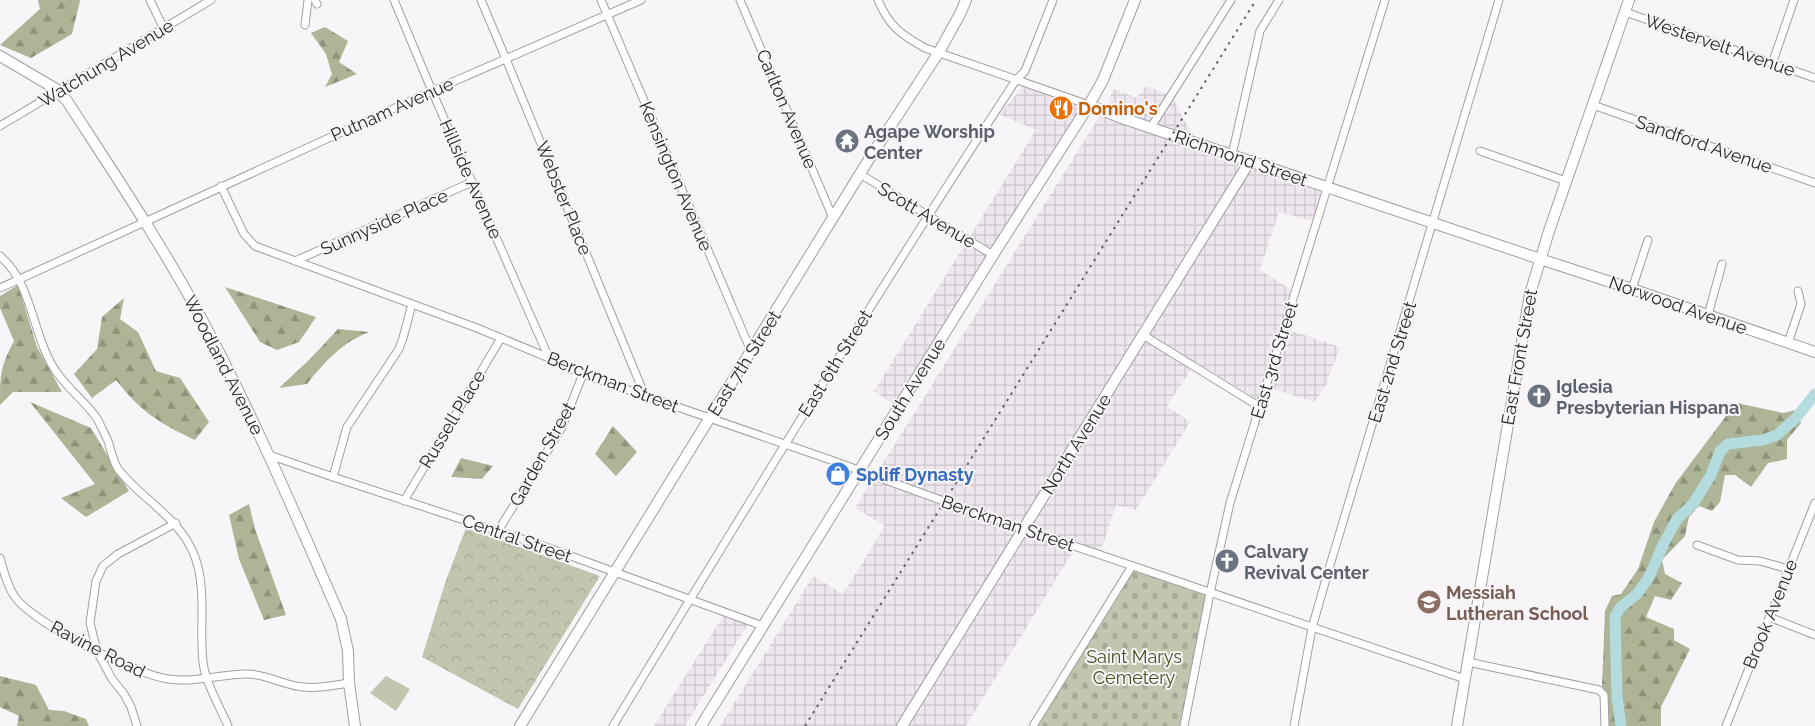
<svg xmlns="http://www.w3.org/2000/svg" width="1815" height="726" font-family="Raleway,sans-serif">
  <defs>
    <pattern id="industrial-grid" width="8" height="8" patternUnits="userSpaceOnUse" patternTransform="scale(1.25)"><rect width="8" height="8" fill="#efe7ef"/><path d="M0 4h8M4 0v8" fill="none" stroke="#cdc6cd"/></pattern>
    <pattern id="forest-firs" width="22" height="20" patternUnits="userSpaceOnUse" patternTransform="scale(1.25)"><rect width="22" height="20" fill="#aeb496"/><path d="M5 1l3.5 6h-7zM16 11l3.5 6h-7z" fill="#8e927b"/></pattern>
    <pattern id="cemetery-stones" width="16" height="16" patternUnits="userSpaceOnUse" patternTransform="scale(1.25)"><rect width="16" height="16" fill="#c1c6af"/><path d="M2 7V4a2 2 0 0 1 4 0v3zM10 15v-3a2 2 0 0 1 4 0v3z" fill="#a6aa97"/></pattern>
    <pattern id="park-crowns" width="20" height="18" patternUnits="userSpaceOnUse" patternTransform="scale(1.25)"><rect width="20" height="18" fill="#c1c6af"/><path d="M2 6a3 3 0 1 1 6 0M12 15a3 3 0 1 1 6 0" fill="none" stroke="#a6aa97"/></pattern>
  </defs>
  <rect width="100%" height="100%" fill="#f8f5f8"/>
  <g fill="url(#industrial-grid)">
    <polygon points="1146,86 1172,96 1194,140 1324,184 1313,221 1279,212 1260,270 1293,291 1283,328 1340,347 1326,385 1314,402 1265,386 1260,401 1196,362 1167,406 1190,422 1136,510 1116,505 1100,553 1077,545 966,726 720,726 813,576 843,594 885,526 855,508 1109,101 1113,89 1137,98"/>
    <polygon points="1023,87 1080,108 895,405 874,391 1036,130 999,114"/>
    <polygon points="726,611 751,619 685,726 654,726"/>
  </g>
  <g fill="url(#forest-firs)">
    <polygon points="38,0 81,0 80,1 72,34 31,58 0,45 40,9"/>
    <polygon points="325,27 348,41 339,62 357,74 325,87 332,74 326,54 311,33"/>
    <path d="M18 285 37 347 62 392H13L0 405C0 376 0 367 14 341L0 308V296Z"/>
    <polygon points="225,287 316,317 299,342 277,350 260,342"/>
    <path d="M124 298 120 319 138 332 156 371 180 378 209 422 195 440C159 423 141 412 116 380L92 398 74 374 97 349 102 317Z"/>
    <path d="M338 329 369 332C343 342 324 362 307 384L279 388 311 358Z"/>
    <polygon points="30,402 91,428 129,491 86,517 61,498 95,484"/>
    <polygon points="1732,402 1783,413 1796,410 1801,423 1787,440 1787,459 1768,463 1751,487 1735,475 1725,475 1720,502 1712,511 1699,506 1689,517 1685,536 1662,560 1665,574 1682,583 1671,600 1655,596 1646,617 1674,629 1674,640 1690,649 1661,707 1661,726 1608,726 1609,713 1602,686 1605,611 1612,596 1621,594 1638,569 1654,522 1675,484 1726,416"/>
    <polygon points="613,426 637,452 616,476 595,454"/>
    <polygon points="461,458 493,466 482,479 451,477"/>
    <polygon points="249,504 255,529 286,615 264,620 239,559 229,515"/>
    <polygon points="0,676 36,685 49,710 64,711 86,719 89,726 17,726 19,716 0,707"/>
  </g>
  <polygon fill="url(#cemetery-stones)" points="1128,564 1208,592 1181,726 1029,726"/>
  <polygon fill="url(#park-crowns)" points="466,528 600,576 518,709 422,657 446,580"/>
  <polygon fill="#c1c6af" points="386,676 410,689 396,711 370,693"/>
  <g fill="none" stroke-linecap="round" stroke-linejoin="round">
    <polyline stroke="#b4dcdf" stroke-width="11" points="1621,726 1617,697 1615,617 1620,608 1638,593 1649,577 1664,543 1677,519 1693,504 1711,475 1720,451 1728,444 1763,440 1777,435 1796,418 1815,394"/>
    <defs>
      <g id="street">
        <polyline points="150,0 164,29"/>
        <polyline points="315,0 317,4"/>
        <polyline points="394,0 432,91 549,358"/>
        <polyline points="481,0 506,59 645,396"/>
        <polyline points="601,0 751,351"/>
        <polyline points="740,0 833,218"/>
        <path d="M878 0C889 26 900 34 925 48L1089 105"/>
        <polyline points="1625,12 1815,78"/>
        <polyline points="305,25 308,0"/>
        <polyline points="1772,64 1794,0"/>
        <polyline points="1593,105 1815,183"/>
        <polyline points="0,126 211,0"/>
        <polyline points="1151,127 1231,0"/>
        <polyline points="1480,151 1566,181"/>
        <polyline points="1232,155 1260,31 1279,0"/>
        <polyline points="860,174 993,255"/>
        <polyline points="221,186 244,234 255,246 477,328 549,358 585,375 828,459 971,511 1465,679"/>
        <path d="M0 256C34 284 32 340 58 374 70 391 87 403 98 420 101 427 105 434 108 441 111 450 113 461 118 469 143 501 180 517 195 557 207 590 199 628 203 662 205 682 220 707 228 726"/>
        <polyline points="295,261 472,182"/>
        <polyline points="0,288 432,91 641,0"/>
        <polyline points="1632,289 1648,240"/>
        <polyline points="1708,315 1722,264"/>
        <polyline points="1143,335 1260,407"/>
        <polyline points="1788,343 1801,304 1798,291"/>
        <polyline points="269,455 333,477 546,547 763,626"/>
        <polyline points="333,477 347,427 399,349 403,338 412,304"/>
        <polyline points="404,501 501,338"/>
        <polyline points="498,531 561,429 583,374"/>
        <polyline points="1697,545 1738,560 1760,561 1788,569"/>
        <path d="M0 558C4 572 7 586 15 597 33 623 137 675 168 679 196 683 220 674 248 674 266 674 285 686 303 687 318 689 335 685 349 683"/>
        <polyline points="1769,617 1815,635"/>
        <polyline points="1468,662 1599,690 1604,695 1605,726"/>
        <polyline points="137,726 131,707 124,694 112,679 97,651 90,623 96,581 103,566 118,554 176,523"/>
        <path d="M613 726C745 509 877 292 1016 80L1025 71 1053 0"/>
        <polyline points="1033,726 1132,566"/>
        <polyline points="1184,726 1210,593 1230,503 1385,0"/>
        <polyline points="1294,726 1312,628 1328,572 1499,0"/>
        <polyline points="1726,726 1815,503"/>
      </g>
      <g id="secondary">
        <path d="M0 56 56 89 67 101C115 175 165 249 206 327 256 422 298 520 341 619L348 651 349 683 355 726"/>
        <polyline points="1089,105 1119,117 1540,259 1632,289 1815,352"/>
        <polyline points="520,726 871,156 939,52 960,14 966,0"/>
        <polyline points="701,726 993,255 1089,105 1103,80 1135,0"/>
        <polyline points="902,726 1250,161"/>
        <polyline points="1457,726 1530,294 1549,231 1629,0"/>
      </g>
    </defs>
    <use href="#street" stroke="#a19fa1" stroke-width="9"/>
    <use href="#secondary" stroke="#a19fa1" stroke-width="12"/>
    <use href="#street" stroke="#fff" stroke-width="7"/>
    <use href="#secondary" stroke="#fff" stroke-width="10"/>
    <polyline stroke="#656465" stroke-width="2" stroke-dasharray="2.5 5" stroke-linecap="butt" points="805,726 1256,0"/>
  </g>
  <defs>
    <symbol id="restaurant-disc" viewBox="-11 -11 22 22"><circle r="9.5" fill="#e8710a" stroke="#f8f5f8"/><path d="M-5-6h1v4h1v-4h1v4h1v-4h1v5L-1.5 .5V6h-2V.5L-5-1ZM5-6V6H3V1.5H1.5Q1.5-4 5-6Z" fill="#fff"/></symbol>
    <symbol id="temple-disc" viewBox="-11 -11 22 22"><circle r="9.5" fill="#6b7280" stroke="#f8f5f8"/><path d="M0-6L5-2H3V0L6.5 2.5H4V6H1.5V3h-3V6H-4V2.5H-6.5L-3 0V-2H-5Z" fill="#fff"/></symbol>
    <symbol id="church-disc" viewBox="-11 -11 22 22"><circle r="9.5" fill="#6b7280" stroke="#f8f5f8"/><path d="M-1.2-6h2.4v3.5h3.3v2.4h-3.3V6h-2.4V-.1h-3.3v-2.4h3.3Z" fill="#fff"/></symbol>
    <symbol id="shop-disc" viewBox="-11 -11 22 22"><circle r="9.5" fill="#3f7fe0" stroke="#f8f5f8"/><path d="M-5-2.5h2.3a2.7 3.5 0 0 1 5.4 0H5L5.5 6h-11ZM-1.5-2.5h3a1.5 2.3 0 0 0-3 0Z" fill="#fff"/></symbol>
    <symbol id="school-disc" viewBox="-11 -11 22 22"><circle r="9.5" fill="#8d6e63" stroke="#f8f5f8"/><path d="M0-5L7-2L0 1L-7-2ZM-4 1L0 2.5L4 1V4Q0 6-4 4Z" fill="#fff"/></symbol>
  </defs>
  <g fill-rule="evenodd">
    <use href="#restaurant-disc" x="1047" y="94" width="28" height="28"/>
    <use href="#temple-disc" x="833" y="127" width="28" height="28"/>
    <use href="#church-disc" x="1525" y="382" width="28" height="28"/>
    <use href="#shop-disc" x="824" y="460" width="28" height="28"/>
    <use href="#church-disc" x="1213" y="547" width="28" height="28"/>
    <use href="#school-disc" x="1415" y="588" width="28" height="28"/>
  </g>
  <g text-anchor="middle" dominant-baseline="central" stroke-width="4" stroke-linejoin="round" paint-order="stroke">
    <g font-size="18" fill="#2a292a" stroke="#f8f5f8">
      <text transform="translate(1720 45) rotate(19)">Westervelt Avenue</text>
      <text transform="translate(106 63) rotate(-31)">Watchung Avenue</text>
      <text transform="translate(392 109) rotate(-24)">Putnam Avenue</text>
      <text transform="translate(787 109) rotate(67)">Carlton Avenue</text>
      <text transform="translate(1704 144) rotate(19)">Sandford Avenue</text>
      <text transform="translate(1241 158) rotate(19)">Richmond Street</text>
      <text transform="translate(676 176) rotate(67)">Kensington Avenue</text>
      <text transform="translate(471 179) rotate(66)">Hillside Avenue</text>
      <text transform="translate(564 198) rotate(68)">Webster Place</text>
      <text transform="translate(927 215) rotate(31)">Scott Avenue</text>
      <text transform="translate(384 222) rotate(-24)">Sunnyside Place</text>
      <text transform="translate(1678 305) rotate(19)">Norwood Avenue</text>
      <text transform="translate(1519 357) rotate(-80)">East Front Street</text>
      <text transform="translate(1274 360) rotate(-73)">East 3rd Street</text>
      <text transform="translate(1392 362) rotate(-73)">East 2nd Street</text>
      <text transform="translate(744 363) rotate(-58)">East 7th Street</text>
      <text transform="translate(835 363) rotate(-58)">East 6th Street</text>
      <text transform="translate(224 365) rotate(63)">Woodland Avenue</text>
      <text transform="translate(613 382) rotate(21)">Berckman Street</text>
      <text transform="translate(910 389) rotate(-58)">South Avenue</text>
      <text transform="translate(452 419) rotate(-59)">Russell Place</text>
      <text transform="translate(1076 444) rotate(-58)">North Avenue</text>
      <text transform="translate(542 454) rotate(-61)">Garden Street</text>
      <text transform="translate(1008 523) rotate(19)">Berckman Street</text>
      <text transform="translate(517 538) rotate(19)">Central Street</text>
      <text transform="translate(1770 614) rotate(-68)">Brook Avenue</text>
      <text transform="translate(98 649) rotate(27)">Ravine Road</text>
    </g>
    <g font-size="18" font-weight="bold" fill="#c56008" stroke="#f8f5f8" text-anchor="start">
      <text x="1078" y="108">Domino's</text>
    </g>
    <g font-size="18" font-weight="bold" fill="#5b616d" stroke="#f8f5f8" text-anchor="start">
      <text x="864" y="131">Agape Worship<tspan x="864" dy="21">Center</tspan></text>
      <text x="1556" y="386">Iglesia<tspan x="1556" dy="21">Presbyterian Hispana</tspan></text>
      <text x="1244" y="551">Calvary<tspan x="1244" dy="21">Revival Center</tspan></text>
    </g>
    <g font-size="18" font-weight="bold" fill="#366cbe" stroke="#f8f5f8" text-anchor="start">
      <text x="856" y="474">Spliff Dynasty</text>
    </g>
    <g font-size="18" font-weight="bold" fill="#785e54" stroke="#f8f5f8" text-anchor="start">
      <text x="1446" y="592">Messiah<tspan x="1446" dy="21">Lutheran School</tspan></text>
    </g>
    <g font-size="18" fill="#4a5120" stroke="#f8f5f8">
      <text x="1134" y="656">Saint Marys<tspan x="1134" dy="21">Cemetery</tspan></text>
    </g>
  </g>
</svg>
